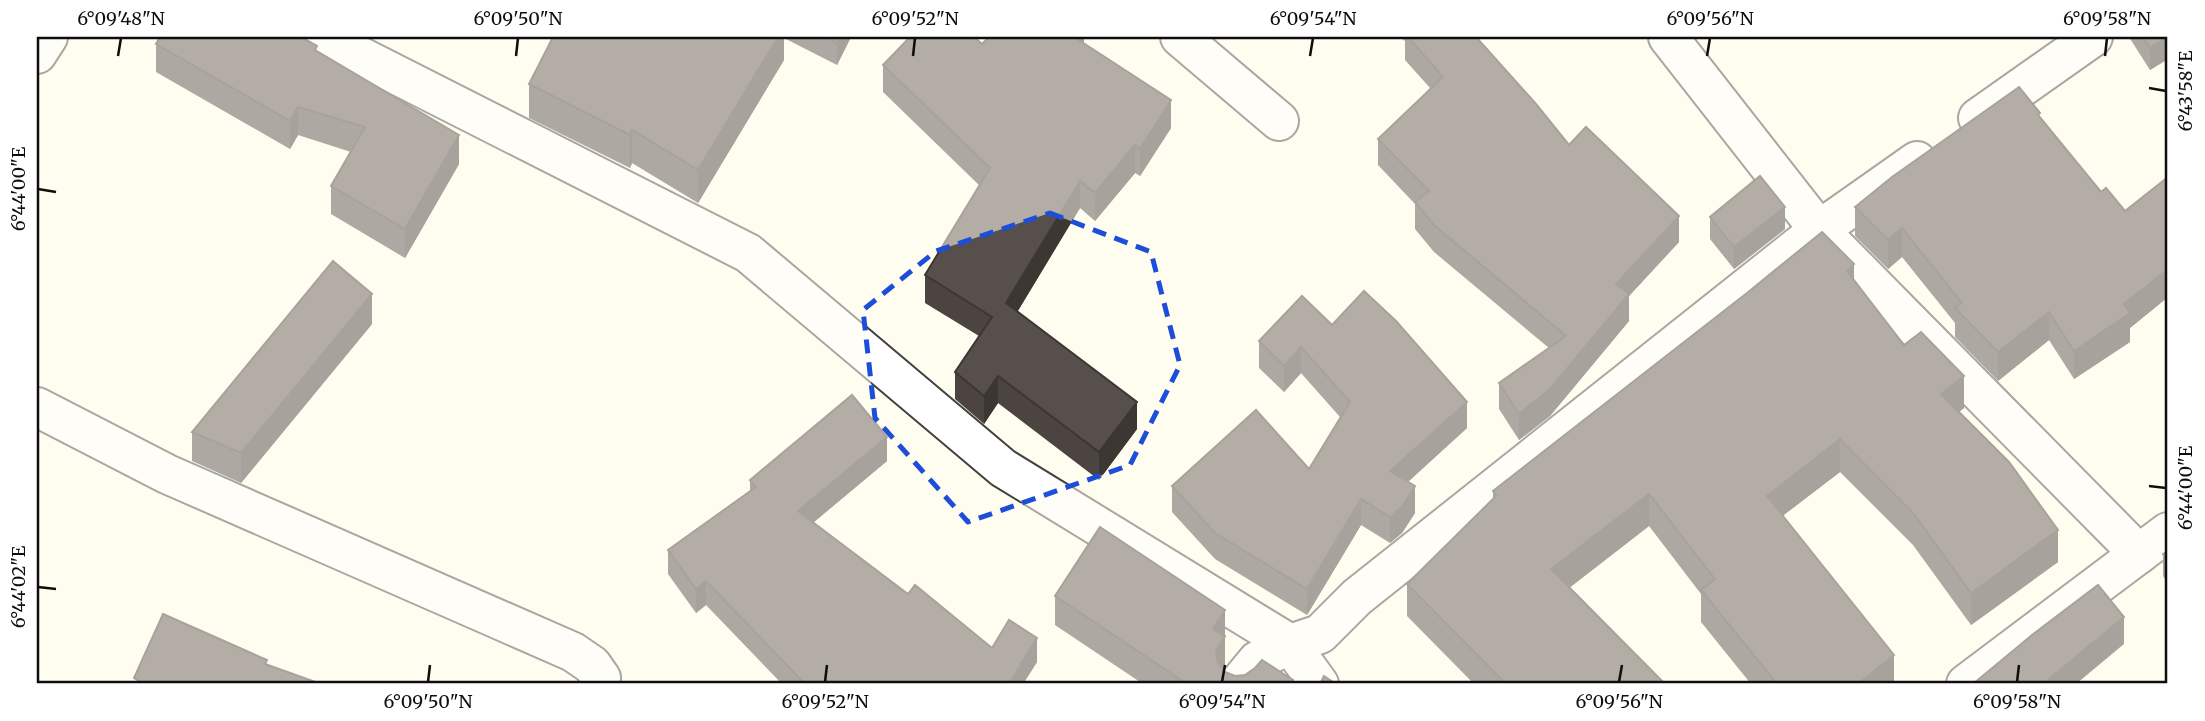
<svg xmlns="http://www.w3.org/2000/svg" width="2205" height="721" font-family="Merriweather,serif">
  <rect width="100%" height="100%" fill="#fffcf0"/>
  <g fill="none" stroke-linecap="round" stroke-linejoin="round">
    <defs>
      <g id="minor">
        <polyline points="322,37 748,253 1003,468 1290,644 1257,661 1238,684"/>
        <polyline points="1180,37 1279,121"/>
        <polyline points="1668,37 1819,230 2139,554"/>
        <polyline points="1978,118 2093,37"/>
        <polyline points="37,407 167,474 573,652 592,665 601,678 600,684"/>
        <polyline points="1319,684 1290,644 1320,634 1357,597 1819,230 1917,161"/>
        <polyline points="1966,684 2168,532"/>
      </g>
      <polyline id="tertiary" points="37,54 48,37"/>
    </defs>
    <use href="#minor" stroke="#414141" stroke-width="42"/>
    <use href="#tertiary" stroke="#414141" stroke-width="42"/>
    <use href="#minor" stroke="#fff" stroke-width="38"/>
    <use href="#tertiary" stroke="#fff" stroke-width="38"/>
  </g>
  <g fill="#4b4440">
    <polygon points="553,37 851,37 837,65 784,38 784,60 698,203 632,163 630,168 529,118 529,84"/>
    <polygon points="1084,37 1084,43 1171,128 1140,176 1135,173 1095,221 1080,208 1018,311 1137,429 1099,480 998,403 984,424 955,399 955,372 979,336 925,303 925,275 980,186 883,92 883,65 982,44"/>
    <polygon points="1400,37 1476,37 1569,145 1679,242 1629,296 1629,321 1550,416 1519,440 1499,409 1499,383 1549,348 1434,252 1415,229 1415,204 1378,165 1378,139 1431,89 1405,60 1405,41"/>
    <polygon points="2129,37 2168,37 2168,59 2150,70"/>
    <polygon points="156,44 317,51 459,164 405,258 331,214 331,186 351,152 298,135 290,149 156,72"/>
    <polygon points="2040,117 2101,192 2125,211 2168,177 2168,297 2130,328 2130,342 2074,379 2049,340 1998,381 1955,337 1955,323 1902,257 1888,269 1855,236 1855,207"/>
    <polygon points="1710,217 1785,229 1734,269 1710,239"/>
    <polygon points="1854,280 1904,345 1964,408 1959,412 2058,562 1971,625 1913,545 1840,472 1782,516 1894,684 1751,684 1701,622 1701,594 1649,526 1569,588 1665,684 1474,684 1407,616 1407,584 1493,499 1493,491"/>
    <polygon points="372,324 241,483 192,461 192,432"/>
    <polygon points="1332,325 1467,428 1408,482 1415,513 1402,533 1390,543 1361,525 1307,615 1215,559 1172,512 1172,486 1309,469 1340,417 1301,373 1284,392 1259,368 1259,341"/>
    <polygon points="2168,361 2168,388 2166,385 2166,363"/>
    <polygon points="887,461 813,523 908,594 992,648 1037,662 1023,684 782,684 706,605 696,613 668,574 668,550 750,492 750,480"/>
    <polygon points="2168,551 2168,584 2163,576 2163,554"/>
    <polygon points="1055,596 1225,610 1225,666 1223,669 1225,672 1235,676 1293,684 1143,684 1055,625"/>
  </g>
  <g fill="#3d3734">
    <polygon points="778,37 784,37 784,60 698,203 698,170"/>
    <polygon points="840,37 851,37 837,65 837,43"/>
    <polygon points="1068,37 1084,37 1084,45"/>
    <polygon points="2168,37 2168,59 2150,70 2150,48"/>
    <polygon points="1171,100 1171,128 1140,176 1140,149"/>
    <polygon points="298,107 298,135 290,149 290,121"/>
    <polygon points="632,130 632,163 630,168 630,135"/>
    <polygon points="459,135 459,164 405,258 405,229"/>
    <polygon points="1135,145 1135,173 1095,221 1095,193"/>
    <polygon points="1080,181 1080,208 1006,330 1006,303"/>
    <polygon points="1785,207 1785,229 1734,269 1734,247"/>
    <polygon points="1679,216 1679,242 1629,296 1629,321 1550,416 1519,440 1519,414 1616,284"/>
    <polygon points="1902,228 1902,257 1888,269 1888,240"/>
    <polygon points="1854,264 1854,297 1847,271"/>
    <polygon points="2168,269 2168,297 2130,328 2130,342 2074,379 2074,351 2124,304"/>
    <polygon points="372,294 372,324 241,483 241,453"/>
    <polygon points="2049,312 2049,340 1998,381 1998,352"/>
    <polygon points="1301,347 1301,373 1284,392 1284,366"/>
    <polygon points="998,376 998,403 984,424 984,396"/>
    <polygon points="1964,376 1964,408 1941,426 1941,394"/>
    <polygon points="1137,402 1137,429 1099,480 1099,452"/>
    <polygon points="1467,402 1467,428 1390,498 1390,471"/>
    <polygon points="887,437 887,461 798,535 798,511"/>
    <polygon points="1840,439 1840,472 1767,528 1767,496"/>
    <polygon points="1415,486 1415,513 1402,533 1390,543 1390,517"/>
    <polygon points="1649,494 1649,526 1551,602 1551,569"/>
    <polygon points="1361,499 1361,525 1307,615 1307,589"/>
    <polygon points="2058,530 2058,562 1971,625 1971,593"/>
    <polygon points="706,581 706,605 696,613 696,589"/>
    <polygon points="1225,610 1225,666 1216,681 1213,629"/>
    <polygon points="2124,617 2124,644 2076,684 2043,684"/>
    <polygon points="1037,638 1037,662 1023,684 1009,684"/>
    <polygon points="1894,655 1894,684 1858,684"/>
  </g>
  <g fill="#574f4b" stroke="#3d3734" stroke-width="2">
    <polygon points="160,37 301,37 317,46 315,50 459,135 405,229 331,186 365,127 298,107 290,121 156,44"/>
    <polygon points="553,37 778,37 698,170 632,130 630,135 529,84"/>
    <polygon points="825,37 840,37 837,43"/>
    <polygon points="910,37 974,37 982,44 989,37 1074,37 1171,100 1140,149 1135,145 1095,193 1080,181 1006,303 1137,402 1099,452 998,376 984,396 955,372 992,317 925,275 990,168 883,65"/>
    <polygon points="1408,37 1476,37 1536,104 1569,145 1586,127 1679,216 1616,284 1629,294 1550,389 1519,414 1499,383 1566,336 1434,225 1415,202 1429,191 1378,139 1443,77"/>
    <polygon points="2143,37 2168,37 2150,48"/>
    <polygon points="2019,87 2040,113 2038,115 2101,192 2106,188 2125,211 2168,177 2168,269 2124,304 2130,313 2074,351 2049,312 1998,352 1955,308 1962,303 1902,228 1888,240 1855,207 1892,177"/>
    <polygon points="1760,176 1785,207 1734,247 1710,217"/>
    <polygon points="1822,232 1854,264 1847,271 1904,345 1921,332 1964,376 1941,394 2009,462 2058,530 1971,593 1913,513 1840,439 1767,496 1894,655 1858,684 1777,684 1701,590 1715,579 1649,494 1551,569 1665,684 1506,684 1407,584 1496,496 1493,491 1747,293"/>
    <polygon points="333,261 372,294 241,453 192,432"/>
    <polygon points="1364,291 1396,321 1467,402 1390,471 1415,486 1402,507 1390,517 1361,499 1307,589 1215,533 1172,486 1256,410 1309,469 1350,402 1301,347 1284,366 1259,341 1302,296 1332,325"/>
    <polygon points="852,395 887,437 798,511 908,594 915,585 992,648 1009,620 1037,638 1009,684 805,684 706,581 696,589 668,550 756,487 750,480"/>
    <polygon points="1100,527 1225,610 1213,629 1225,636 1216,652 1218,663 1225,672 1235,676 1245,675 1255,668 1262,660 1293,680 1290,684 1187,684 1055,596"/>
    <polygon points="2168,551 2168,562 2163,554"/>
    <polygon points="2098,585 2124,617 2043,684 1973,684 2032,635"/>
    <polygon points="163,614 267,660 265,664 321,684 137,684 138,680 134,678"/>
    <polygon points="1324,676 1336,684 1320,684"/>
  </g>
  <path d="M0 0H2205V721H0ZM1050 213 1151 252 1180 365 1130 465 968 522 875 418 863 310 936 251Z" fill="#fffcf0" fill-opacity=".55" fill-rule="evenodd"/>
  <path fill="none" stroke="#1d4ed8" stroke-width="5" stroke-dasharray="14 9" stroke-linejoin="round" d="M1050 213 1151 252 1180 365 1130 465 968 522 875 418 863 310 936 251Z"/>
  <path fill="none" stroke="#0e0e0e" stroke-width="2.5" d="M118 56 121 38M516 56 518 38M913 56 915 38M1310 56 1313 38M1707 56 1710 38M2105 56 2107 38M2149 88 2166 91M38 189 56 192M2149 486 2166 488M38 587 56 589M428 682 430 665M825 682 827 665M1222 682 1225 665M1619 682 1622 665M2017 682 2019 665"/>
  <rect width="2205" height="721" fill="none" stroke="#ffffff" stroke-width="77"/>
  <rect x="38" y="38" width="2128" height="644" fill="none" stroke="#0e0e0e" stroke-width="2.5"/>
  <g font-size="18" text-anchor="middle" fill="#0e0e0e">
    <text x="121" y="25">6°09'48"N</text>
    <text x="518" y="25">6°09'50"N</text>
    <text x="915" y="25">6°09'52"N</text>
    <text x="1313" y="25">6°09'54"N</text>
    <text x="1710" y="25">6°09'56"N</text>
    <text x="2107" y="25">6°09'58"N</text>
    <text transform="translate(2186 91) rotate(-90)" y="6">6°43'58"E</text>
    <text transform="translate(19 189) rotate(-90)" y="6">6°44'00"E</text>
    <text transform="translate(2186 488) rotate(-90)" y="6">6°44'00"E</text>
    <text transform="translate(19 587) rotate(-90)" y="6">6°44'02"E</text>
    <text x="428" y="708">6°09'50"N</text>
    <text x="825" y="708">6°09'52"N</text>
    <text x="1222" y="708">6°09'54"N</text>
    <text x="1619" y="708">6°09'56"N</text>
    <text x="2017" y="708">6°09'58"N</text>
  </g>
</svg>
